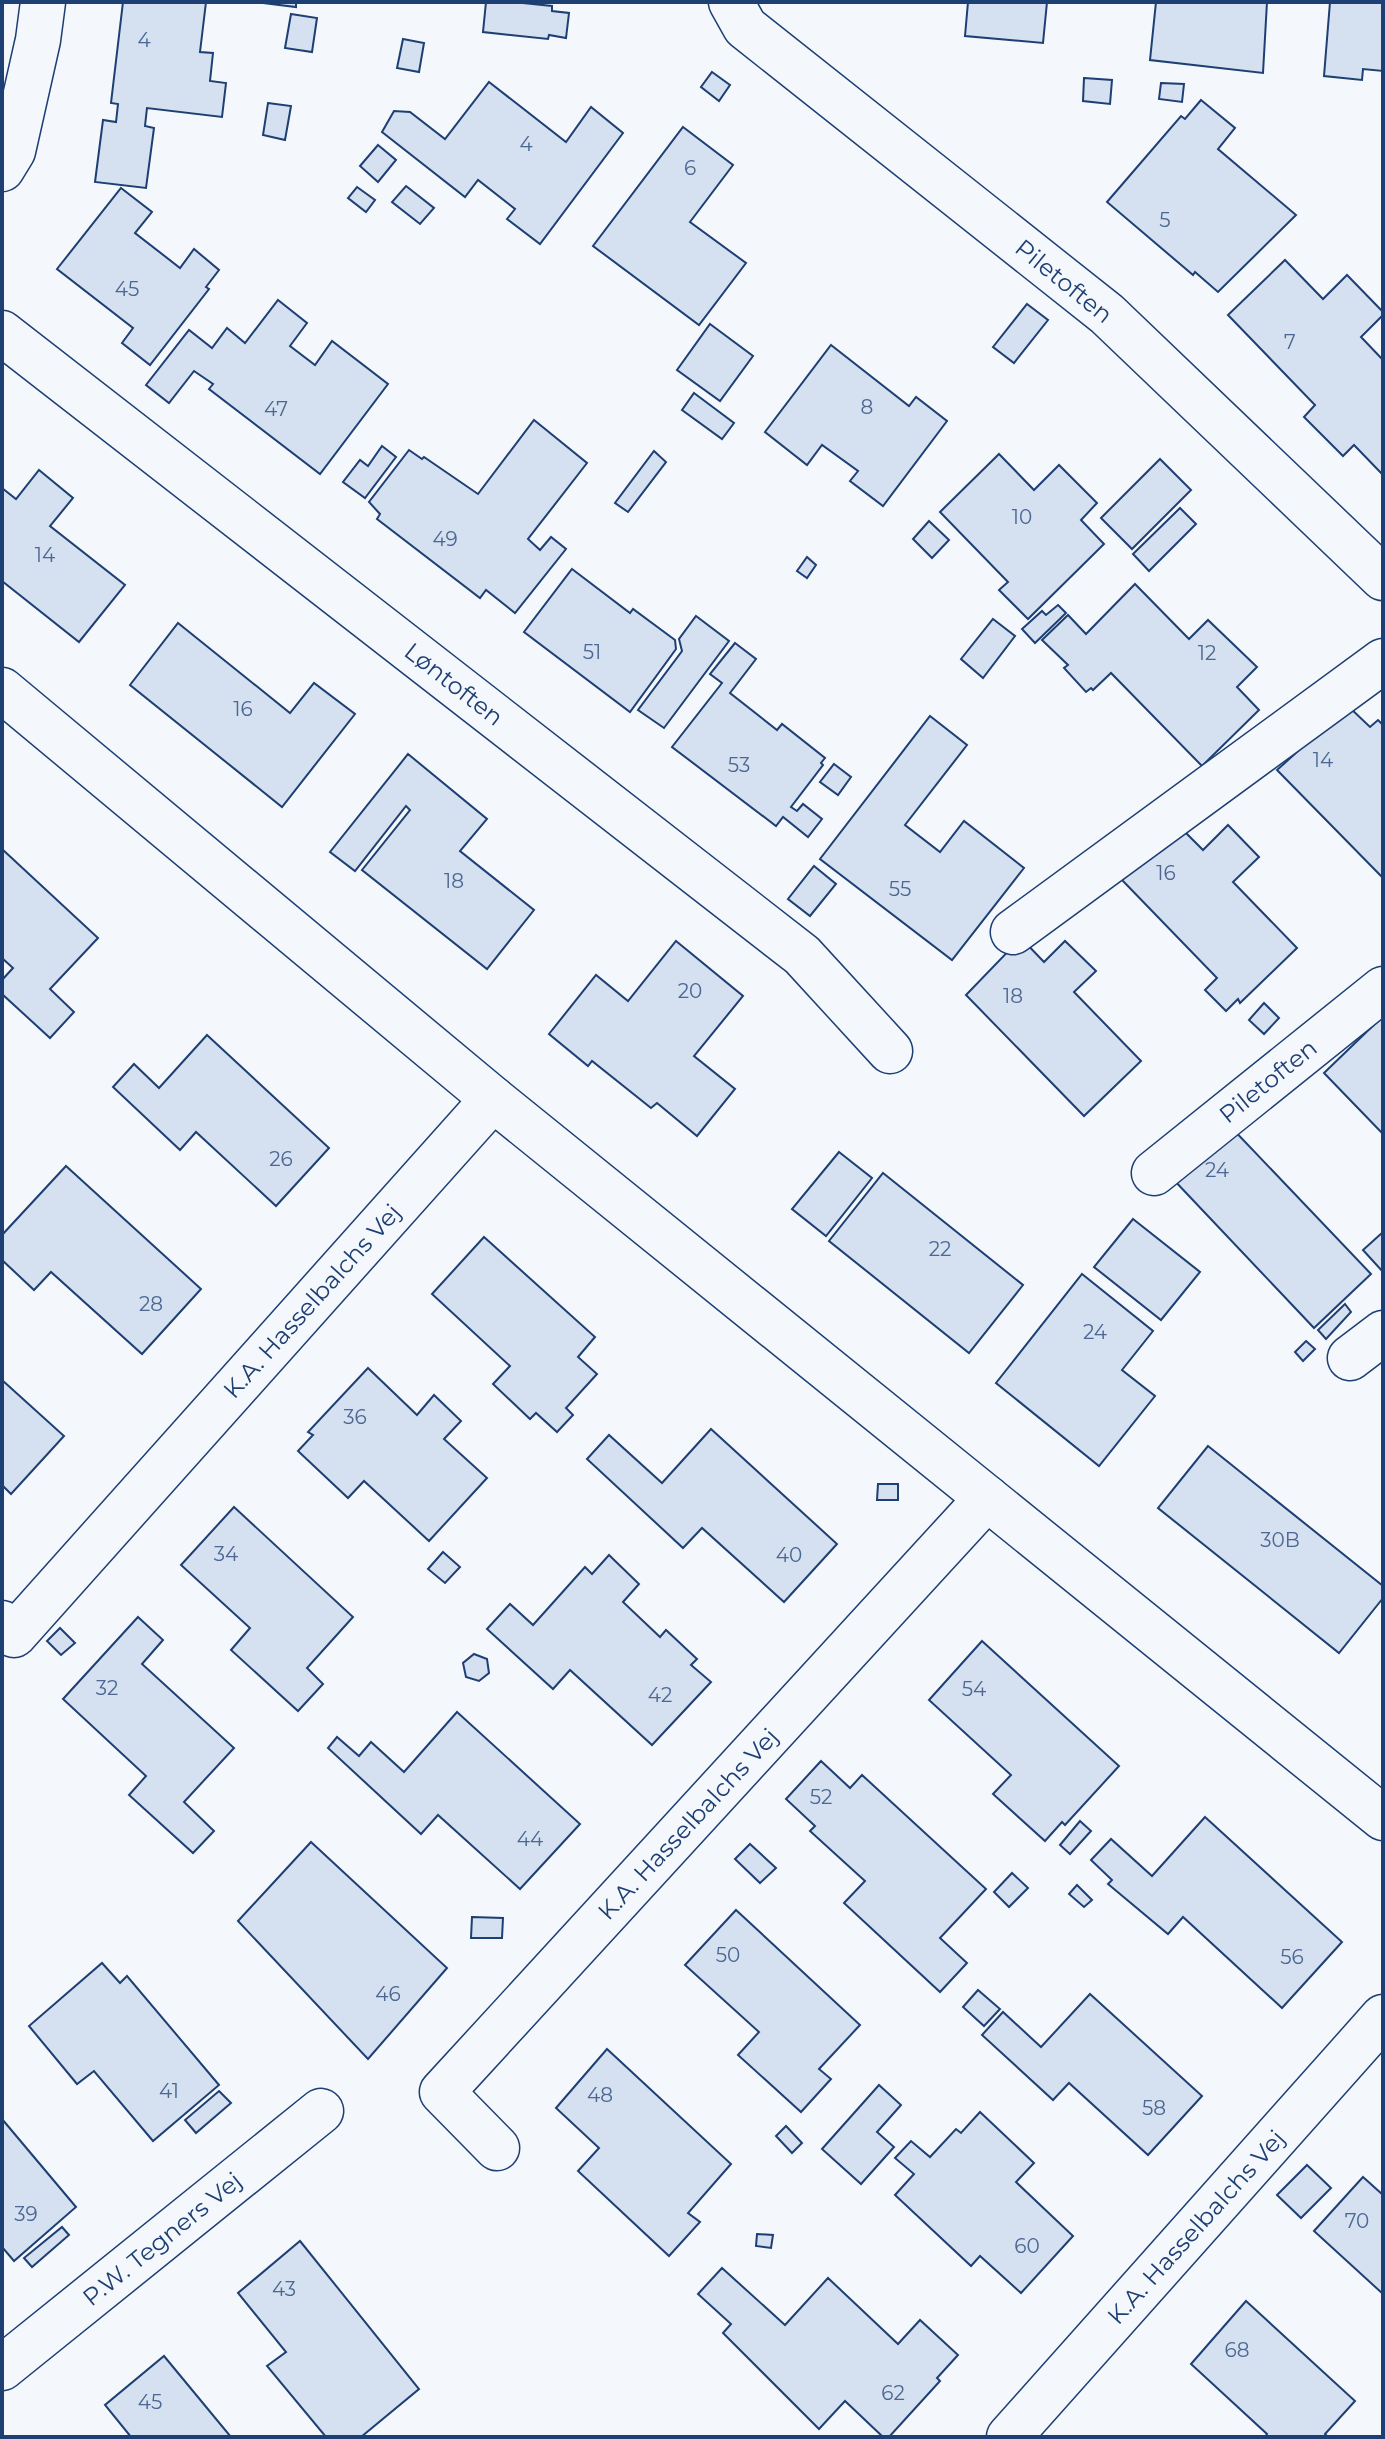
<svg xmlns="http://www.w3.org/2000/svg" width="1385" height="2439" font-family="Montserrat,sans-serif">
  <rect width="100%" height="100%" fill="#f4f7fb"/>
  <g fill="#d5e0f0" stroke="#1d3f73" stroke-width="2">
    <polygon points="123,2 206,2 200,52 213,53 210,81 226,83 222,117 147,108 145,126 154,128 146,188 95,182 103,120 116,122 118,104 111,103"/>
    <polygon points="255,2 296,2 296,7"/>
    <polygon points="486,2 513,2 552,6 552,11 569,13 566,38 549,35 548,39 483,32"/>
    <polygon points="968,2 1047,2 1043,43 965,36"/>
    <polygon points="1156,2 1267,2 1263,73 1150,60"/>
    <polygon points="1330,2 1383,2 1383,71 1363,69 1362,80 1324,76"/>
    <polygon points="291,14 317,18 312,52 285,48"/>
    <polygon points="403,39 424,43 419,72 397,68"/>
    <polygon points="712,72 730,85 719,101 701,87"/>
    <polygon points="1084,78 1112,80 1110,104 1083,101"/>
    <polygon points="489,82 566,142 591,107 623,133 540,244 507,219 515,209 478,180 465,197 382,132 394,111 410,112 445,139"/>
    <polygon points="1161,83 1184,84 1182,102 1159,99"/>
    <polygon points="1201,100 1235,128 1218,149 1296,215 1218,292 1195,272 1193,275 1107,202 1181,116 1185,119"/>
    <polygon points="268,103 291,106 285,140 263,135"/>
    <polygon points="683,127 733,165 690,222 746,263 699,325 593,246"/>
    <polygon points="378,145 396,160 378,182 360,166"/>
    <polygon points="406,186 434,208 420,224 392,202"/>
    <polygon points="357,187 375,200 366,212 348,198"/>
    <polygon points="121,188 152,212 135,233 180,268 194,249 219,270 206,287 209,289 150,365 122,343 133,328 57,269"/>
    <polygon points="1285,260 1323,299 1347,275 1383,312 1383,315 1361,337 1383,360 1383,475 1354,445 1343,456 1304,417 1315,405 1228,315"/>
    <polygon points="278,300 307,323 290,346 315,365 332,341 388,384 320,474 209,389 213,384 194,371 169,403 146,385 189,330 212,348 227,328 245,343"/>
    <polygon points="1027,304 1048,320 1014,363 993,347"/>
    <polygon points="710,324 753,356 720,401 677,370"/>
    <polygon points="831,345 909,406 916,397 947,421 883,506 850,481 858,471 822,445 807,465 765,432"/>
    <polygon points="694,393 734,423 722,439 682,410"/>
    <polygon points="534,420 587,463 528,539 540,550 551,537 566,549 515,613 486,590 480,598 377,519 380,514 369,502 409,450 422,459 424,457 478,494"/>
    <polygon points="382,446 396,457 365,498 343,482 360,460 368,466"/>
    <polygon points="654,451 666,462 628,512 615,503"/>
    <polygon points="999,454 1034,490 1059,465 1097,503 1081,520 1104,544 1028,619 999,590 1008,582 940,512"/>
    <polygon points="1160,459 1191,490 1132,549 1101,518"/>
    <polygon points="39,470 73,498 50,526 125,585 79,642 2,581 2,488 16,499"/>
    <polygon points="1180,508 1196,524 1149,571 1133,554"/>
    <polygon points="929,521 949,540 932,558 913,539"/>
    <polygon points="807,557 816,565 807,578 797,571"/>
    <polygon points="572,569 630,613 633,609 675,640 676,649 630,712 524,632"/>
    <polygon points="1135,584 1189,639 1208,620 1257,667 1237,687 1259,710 1202,766 1111,673 1093,690 1091,688 1086,692 1064,668 1068,665 1042,640 1068,615 1086,634"/>
    <polygon points="1058,605 1066,613 1035,643 1022,629 1042,611 1046,615"/>
    <polygon points="696,616 729,641 664,728 638,710 682,651 679,639"/>
    <polygon points="993,619 1015,636 983,678 961,659"/>
    <polygon points="178,623 290,713 314,683 355,714 282,807 130,685"/>
    <polygon points="735,643 756,659 730,693 777,730 782,724 825,758 821,763 823,765 791,807 797,811 803,804 822,819 808,837 783,817 776,826 672,747 722,683 710,674"/>
    <polygon points="1348,706 1370,727 1378,720 1383,725 1383,878 1277,770"/>
    <polygon points="930,716 967,745 905,825 940,852 964,821 1024,868 952,960 820,859"/>
    <polygon points="408,754 487,819 460,851 534,910 487,969 362,870 410,810 406,806 355,871 330,852"/>
    <polygon points="834,764 851,777 838,795 820,782"/>
    <polygon points="1178,825 1203,850 1228,825 1259,857 1233,882 1297,948 1240,1003 1238,999 1226,1011 1205,990 1217,978 1122,880"/>
    <polygon points="2,849 98,938 50,989 74,1012 50,1038 2,994 2,980 13,968 2,958"/>
    <polygon points="814,866 836,884 810,916 788,899"/>
    <polygon points="1021,938 1044,962 1065,941 1096,971 1074,992 1141,1061 1084,1116 966,995"/>
    <polygon points="676,941 743,996 694,1056 735,1089 697,1136 657,1103 651,1108 592,1061 588,1066 549,1034 596,975 628,1001"/>
    <polygon points="1264,1003 1279,1018 1264,1034 1249,1020"/>
    <polygon points="1381,1018 1383,1020 1383,1134 1324,1073"/>
    <polygon points="207,1035 329,1148 276,1206 196,1132 180,1150 113,1087 134,1064 159,1088"/>
    <polygon points="1228,1124 1371,1274 1314,1328 1172,1178"/>
    <polygon points="839,1152 872,1178 826,1236 792,1209"/>
    <polygon points="66,1166 201,1289 142,1354 51,1272 34,1290 2,1260 2,1235"/>
    <polygon points="883,1173 1023,1285 969,1353 829,1241"/>
    <polygon points="1133,1219 1200,1272 1161,1320 1094,1267"/>
    <polygon points="1383,1232 1383,1272 1363,1250"/>
    <polygon points="484,1237 595,1337 578,1357 597,1374 566,1408 573,1415 557,1432 536,1413 530,1419 493,1384 510,1366 432,1294"/>
    <polygon points="1082,1274 1153,1331 1122,1370 1155,1396 1099,1466 996,1383"/>
    <polygon points="1345,1304 1351,1312 1326,1339 1318,1330"/>
    <polygon points="1306,1341 1315,1349 1303,1361 1295,1352"/>
    <polygon points="368,1368 417,1415 434,1395 461,1421 444,1439 487,1478 429,1541 364,1481 348,1498 298,1451 313,1435 308,1432"/>
    <polygon points="2,1380 64,1436 11,1494 2,1485"/>
    <polygon points="711,1429 837,1544 784,1602 702,1528 683,1548 587,1459 609,1435 662,1483"/>
    <polygon points="1208,1446 1383,1586 1383,1598 1339,1653 1158,1508"/>
    <polygon points="878,1484 898,1484 898,1500 877,1500"/>
    <polygon points="234,1507 353,1617 307,1668 323,1684 298,1711 231,1650 250,1628 181,1565"/>
    <polygon points="443,1552 460,1567 445,1583 428,1569"/>
    <polygon points="609,1555 639,1584 623,1602 660,1637 666,1630 697,1659 691,1665 711,1682 652,1745 570,1670 553,1689 487,1629 510,1604 533,1625 585,1567 592,1574"/>
    <polygon points="138,1617 163,1640 142,1664 234,1748 184,1802 214,1831 193,1853 129,1795 146,1776 63,1699"/>
    <polygon points="60,1628 75,1643 61,1655 47,1641"/>
    <polygon points="982,1641 1119,1766 1065,1825 1062,1822 1045,1841 993,1794 1011,1775 929,1700"/>
    <polygon points="474,1654 487,1659 489,1673 479,1681 466,1677 463,1663"/>
    <polygon points="457,1712 580,1824 520,1889 438,1815 421,1834 328,1748 337,1737 359,1756 371,1742 404,1772"/>
    <polygon points="821,1761 850,1788 862,1775 986,1889 940,1938 967,1963 940,1992 844,1903 865,1881 810,1831 815,1826 786,1799"/>
    <polygon points="1205,1817 1342,1942 1282,2008 1183,1917 1168,1934 1108,1884 1112,1880 1091,1860 1111,1839 1152,1876"/>
    <polygon points="1080,1821 1091,1831 1070,1854 1060,1845"/>
    <polygon points="311,1842 447,1968 368,2059 238,1921"/>
    <polygon points="750,1844 776,1868 760,1883 735,1859"/>
    <polygon points="1012,1873 1028,1888 1009,1907 994,1892"/>
    <polygon points="1077,1885 1092,1900 1084,1907 1069,1894"/>
    <polygon points="736,1910 860,2025 819,2069 831,2079 801,2112 738,2055 759,2032 685,1965"/>
    <polygon points="472,1917 503,1918 502,1938 471,1938"/>
    <polygon points="102,1963 120,1983 127,1976 219,2085 153,2141 94,2071 77,2084 29,2026"/>
    <polygon points="978,1990 1000,2009 984,2026 963,2007"/>
    <polygon points="1090,1994 1202,2096 1148,2155 1069,2083 1053,2100 982,2035 1003,2012 1041,2047"/>
    <polygon points="607,2049 731,2164 688,2213 700,2222 669,2256 578,2171 599,2148 556,2108"/>
    <polygon points="879,2085 901,2105 877,2132 894,2147 861,2184 822,2149"/>
    <polygon points="219,2091 231,2103 196,2133 185,2120"/>
    <polygon points="980,2112 1034,2163 1016,2182 1073,2236 1021,2293 980,2256 971,2266 895,2195 914,2174 895,2158 911,2141 930,2157 956,2129 961,2133"/>
    <polygon points="2,2119 76,2207 14,2261 2,2247"/>
    <polygon points="786,2126 802,2143 792,2153 776,2136"/>
    <polygon points="1307,2165 1331,2188 1301,2218 1277,2195"/>
    <polygon points="1363,2177 1383,2195 1383,2294 1314,2231"/>
    <polygon points="62,2227 69,2235 32,2267 24,2258"/>
    <polygon points="757,2234 773,2235 771,2248 756,2246"/>
    <polygon points="300,2241 419,2389 361,2437 326,2437 267,2366 286,2352 238,2293"/>
    <polygon points="722,2268 785,2325 828,2278 898,2344 920,2320 958,2355 937,2378 940,2381 889,2437 883,2437 845,2401 819,2429 723,2333 731,2324 698,2294"/>
    <polygon points="1246,2301 1355,2401 1325,2434 1328,2437 1265,2437 1267,2434 1191,2364"/>
    <polygon points="164,2356 231,2437 131,2437 105,2405"/>
  </g>
  <g fill="none" stroke-linecap="round" stroke-linejoin="round">
    <defs>
      <g id="street">
        <polyline points="731,2 745,27 1107,314 1383,578"/>
        <polyline points="2,169 13,151 38,40 43,2"/>
        <polyline points="2,333 802,955 890,1051"/>
        <polyline points="2,690 493,1099 1383,1818"/>
        <polyline points="1013,932 1383,661"/>
        <polyline points="1154,1173 1383,989"/>
        <polyline points="1350,1358 1383,1333"/>
        <polyline points="2,1623 14,1635 493,1099"/>
        <polyline points="497,2148 442,2092 987,1498"/>
        <polyline points="2,2368 321,2111"/>
        <polyline points="1009,2437 1383,2017"/>
      </g>
    </defs>
    <use href="#street" stroke="#1d3f73" stroke-width="47"/>
    <use href="#street" stroke="#f4f7fb" stroke-width="44"/>
  </g>
  <g text-anchor="middle" dominant-baseline="central" stroke-width="6" stroke-linejoin="round" paint-order="stroke">
    <g font-size="20" fill="#4b6792">
      <text x="144" y="40">4</text>
      <text x="526" y="144">4</text>
      <text x="690" y="168">6</text>
      <text x="1165" y="220">5</text>
      <text x="127" y="289">45</text>
      <text x="1290" y="342">7</text>
      <text x="867" y="407">8</text>
      <text x="276" y="409">47</text>
      <text x="1022" y="517">10</text>
      <text x="445" y="539">49</text>
      <text x="45" y="555">14</text>
      <text x="592" y="652">51</text>
      <text x="1207" y="653">12</text>
      <text x="243" y="709">16</text>
      <text x="1323" y="760">14</text>
      <text x="739" y="765">53</text>
      <text x="1166" y="873">16</text>
      <text x="454" y="881">18</text>
      <text x="900" y="889">55</text>
      <text x="690" y="991">20</text>
      <text x="1013" y="996">18</text>
      <text x="281" y="1159">26</text>
      <text x="1217" y="1170">24</text>
      <text x="940" y="1249">22</text>
      <text x="151" y="1304">28</text>
      <text x="1095" y="1332">24</text>
      <text x="355" y="1417">36</text>
      <text x="1280" y="1540">30B</text>
      <text x="226" y="1554">34</text>
      <text x="789" y="1555">40</text>
      <text x="107" y="1688">32</text>
      <text x="974" y="1689">54</text>
      <text x="660" y="1695">42</text>
      <text x="821" y="1797">52</text>
      <text x="530" y="1839">44</text>
      <text x="728" y="1955">50</text>
      <text x="1292" y="1957">56</text>
      <text x="388" y="1994">46</text>
      <text x="169" y="2091">41</text>
      <text x="600" y="2095">48</text>
      <text x="1154" y="2108">58</text>
      <text x="26" y="2214">39</text>
      <text x="1357" y="2221">70</text>
      <text x="1027" y="2246">60</text>
      <text x="284" y="2289">43</text>
      <text x="1237" y="2350">68</text>
      <text x="893" y="2393">62</text>
      <text x="150" y="2402">45</text>
    </g>
    <g font-size="24" fill="#1d3f73" stroke="#f4f7fb">
      <text transform="translate(1064 281) rotate(39)">Piletoften</text>
      <text transform="translate(454 684) rotate(38)">Løntoften</text>
      <text transform="translate(1268 1081) rotate(-39)">Piletoften</text>
      <text transform="translate(312 1301) rotate(-48)">K.A. Hasselbalchs Vej</text>
      <text transform="translate(688 1824) rotate(-47)">K.A. Hasselbalchs Vej</text>
      <text transform="translate(1196 2227) rotate(-48)">K.A. Hasselbalchs Vej</text>
      <text transform="translate(162 2239) rotate(-39)">P.W. Tegners Vej</text>
    </g>
  </g>
  <rect width="1385" height="2439" fill="none" stroke="#1d3f73" stroke-width="8"/>
</svg>
